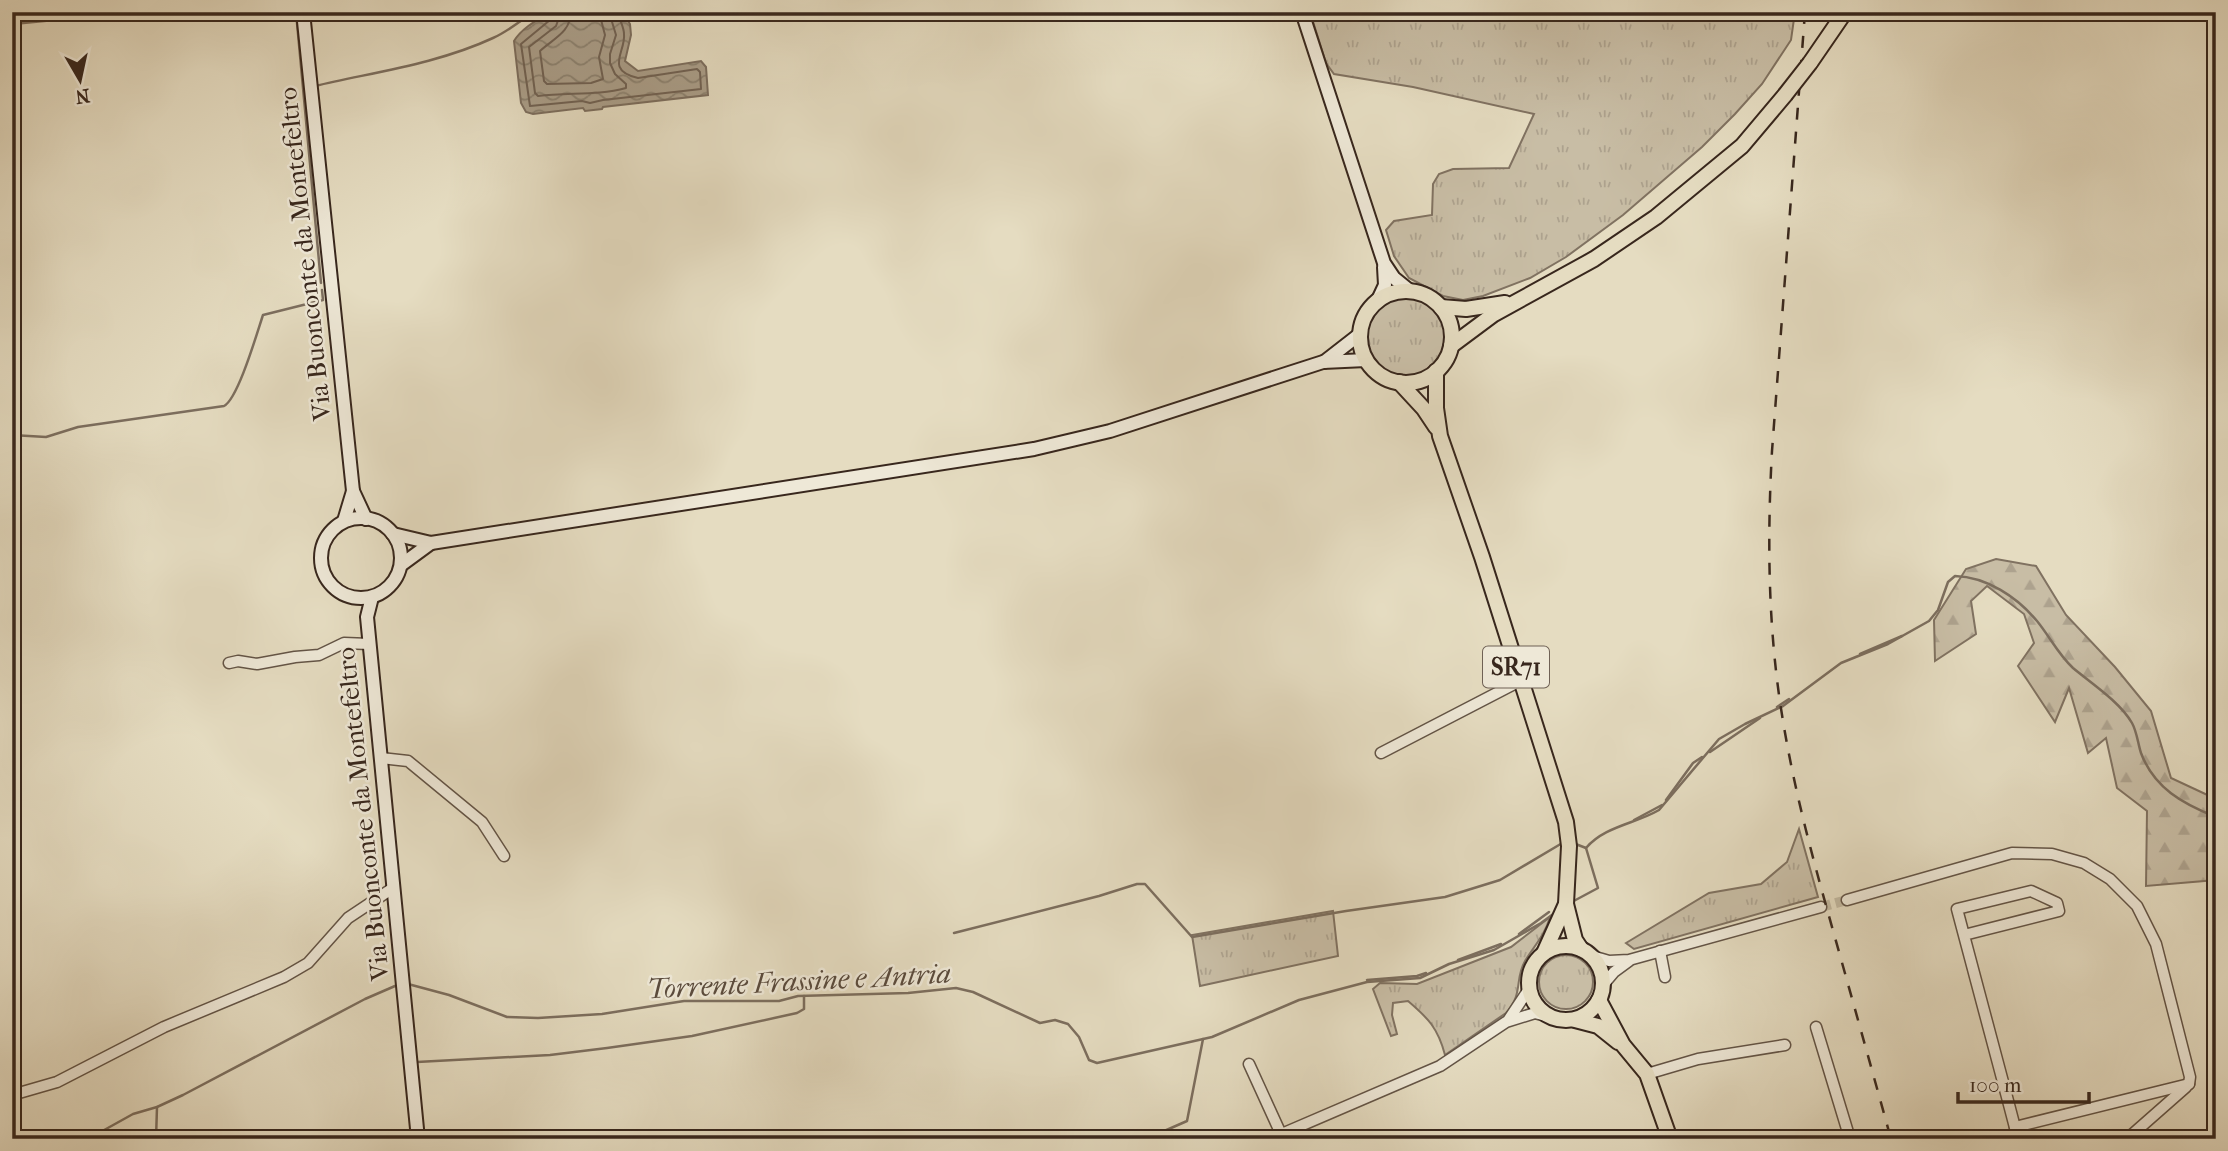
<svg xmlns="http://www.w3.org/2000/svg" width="2228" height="1151" font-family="'IM FELL French Canon',serif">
  <defs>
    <pattern id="grass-tufts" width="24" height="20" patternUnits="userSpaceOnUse" patternTransform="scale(1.75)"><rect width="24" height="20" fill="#c8bda5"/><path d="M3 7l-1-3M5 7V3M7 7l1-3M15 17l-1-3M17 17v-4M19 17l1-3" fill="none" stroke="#ada28e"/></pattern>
    <pattern id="forest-firs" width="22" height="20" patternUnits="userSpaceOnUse" patternTransform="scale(1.75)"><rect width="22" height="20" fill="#c8bda5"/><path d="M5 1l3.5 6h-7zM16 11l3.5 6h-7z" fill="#ada28e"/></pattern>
    <pattern id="water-waves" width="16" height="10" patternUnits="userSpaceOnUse" patternTransform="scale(1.75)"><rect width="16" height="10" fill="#aa9e89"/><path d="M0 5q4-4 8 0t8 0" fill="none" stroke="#8b816f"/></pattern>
  </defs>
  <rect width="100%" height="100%" fill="#e5dcc1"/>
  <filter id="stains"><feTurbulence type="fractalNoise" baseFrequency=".00286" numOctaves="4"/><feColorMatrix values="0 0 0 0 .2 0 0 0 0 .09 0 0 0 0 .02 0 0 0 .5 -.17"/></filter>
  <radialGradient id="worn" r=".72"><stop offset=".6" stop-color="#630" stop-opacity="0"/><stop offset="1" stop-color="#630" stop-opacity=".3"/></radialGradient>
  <g fill="url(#grass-tufts)" stroke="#807261" stroke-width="2">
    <polygon points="1310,12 1795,12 1791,40 1762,84 1735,114 1702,147 1623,215 1566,257 1530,278 1483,296 1463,300 1443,296 1409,278 1394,256 1386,230 1394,221 1432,215 1433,184 1439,174 1453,169 1509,168 1534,114 1413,87 1334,74 1326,63"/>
    <circle cx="1406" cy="337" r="39"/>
    <polygon points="1799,829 1818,897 1634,949 1626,943 1709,893 1761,884 1787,862"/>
    <polygon points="1333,911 1338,956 1200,986 1192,935"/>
    <path d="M1550 917C1545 935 1534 946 1525 961 1514 980 1524 993 1506 1013L1445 1055C1438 1028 1428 1018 1408 1001L1393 1003 1392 1015 1397 1034 1391 1036 1373 989 1380 983 1417 984 1511 947Z"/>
    <circle cx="1566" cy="982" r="27"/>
  </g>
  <polygon fill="url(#forest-firs)" stroke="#807261" stroke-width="2" points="1996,559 2036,566 2066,615 2115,667 2151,711 2171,778 2216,799 2216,880 2146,886 2147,811 2117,788 2106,738 2088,753 2069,688 2055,722 2018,666 2034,643 2024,614 1987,586 1971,601 1976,634 1935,661 1934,620 1966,569"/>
  <path fill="url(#water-waves)" stroke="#7c6e5e" stroke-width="2" d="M550 12H623L630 24 631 35 625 61 638 71 701 61 706 67 708 95 603 107 602 109 585 111 583 108 533 114 526 112 521 103 514 41C522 28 537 20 550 12Z"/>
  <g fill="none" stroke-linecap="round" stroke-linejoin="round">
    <g stroke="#716253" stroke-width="2">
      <path d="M552 12 550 20 521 44 530 106 582 101 590 103 603 100 701 89 700 72 697 69 638 78C604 70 626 52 624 34 624 26 619 20 618 12"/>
      <path d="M561 12 556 26 529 47 535 93 538 96C568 92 597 96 626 88V84L615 74 610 63V54L616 35 609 12"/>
      <path d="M571 12C570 33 554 38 540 51L544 81 547 84 591 83 603 79 599 57 605 35 599 12"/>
    </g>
    <g stroke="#7c6e5e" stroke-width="2.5">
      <polyline points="296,12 321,283"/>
      <polyline points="13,49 13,24 137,12"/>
      <path d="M315 86C374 72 437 64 493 38 507 32 520 21 534 12"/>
      <path d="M12 435 46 437 78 427 224 406C238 399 257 333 263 315L323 300 322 290"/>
      <polyline points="1860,654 1902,636"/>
      <polyline points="1777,707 1789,699"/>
      <polyline points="1710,752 1760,718"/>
      <polyline points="1666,800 1693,763 1702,757"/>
      <polyline points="1634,820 1662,805"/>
      <polyline points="1573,843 1586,848"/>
      <path d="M1586 848C1605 826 1635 824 1659 810L1719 739 1745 724 1783 706 1841 663 1888 644 1929 621 1938 610 1948 582 1955 576C1987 577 2017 597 2037 621 2050 637 2058 654 2073 668 2091 683 2120 702 2132 723 2137 732 2138 744 2141 753 2154 788 2183 804 2216 817"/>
      <polyline points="1570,903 1598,888 1586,848"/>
      <polyline points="954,933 1099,896 1137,884 1145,884 1192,937 1346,911 1445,897 1500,880 1564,842"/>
      <polyline points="1519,934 1549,912"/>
      <polyline points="1458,960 1501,944"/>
      <polyline points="1367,980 1417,976 1426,973"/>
      <polyline points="408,984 449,995 507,1017 538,1018 602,1014 684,1001 779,1001 798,996 908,993 956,988 973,992 1040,1023 1055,1020 1068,1024 1079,1037 1089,1060 1097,1063 1212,1037 1299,1000 1367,982 1420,978 1449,964 1494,950 1541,923 1556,912"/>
      <polyline points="417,1062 550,1055 607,1048 692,1036 797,1013 804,1009 804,996"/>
      <polyline points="88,1139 133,1114 157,1107 183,1095 365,999 395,986"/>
      <polyline points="156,1139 157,1107"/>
      <polyline points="1146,1139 1187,1121 1203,1039"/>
    </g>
    <polyline stroke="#c2b8a0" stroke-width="10" stroke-dasharray="10 5" stroke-linecap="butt" points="1821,907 1847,900"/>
    <defs>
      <g id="street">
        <polyline points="229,663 238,661 257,664 295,657 319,655 344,643 369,644"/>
        <polyline points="1381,753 1520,681"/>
        <polyline points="381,758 408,761 482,822 504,856"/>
        <polyline points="1847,900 2012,853 2052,854 2084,863 2110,879 2137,906 2156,944 2190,1077 2189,1084"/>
        <path d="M1964 935 2059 911 2057 903 2031 891 1957 909C1977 985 1998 1062 2018 1139"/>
        <polyline points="1660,951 1665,977"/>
        <polyline points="1592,956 1609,961 1629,960 1821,907"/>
        <polyline points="1603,985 1614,972 1629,961"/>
        <polyline points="1509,1019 1529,989"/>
        <polyline points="1816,1027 1850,1139"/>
        <polyline points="1249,1064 1281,1134"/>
        <polyline points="1647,1074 1698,1059 1785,1045"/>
        <polyline points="12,1095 57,1082 164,1027 284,977 308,963 348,918 393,888"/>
        <polyline points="2015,1127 2189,1084"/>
        <polyline points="1270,1139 1440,1066 1506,1022 1535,1013 1549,1017"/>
        <polyline points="2127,1139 2186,1087"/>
      </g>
      <g id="secondary">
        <polyline points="303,12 353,491 366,519"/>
        <polyline points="1302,12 1384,263 1394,278 1410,291"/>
        <polyline points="1378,300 1385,285 1384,267"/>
        <polyline points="1324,362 1360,334"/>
        <circle cx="361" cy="558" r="40"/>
        <polyline points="344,521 353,491"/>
        <polyline points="393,534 431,543 1034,449 1110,431 1323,362 1366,360"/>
        <polyline points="401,565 431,543"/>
        <polyline points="372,597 367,617 418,1139"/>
      </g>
      <g id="primary">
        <polyline points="1810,63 1845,12"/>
        <circle cx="1406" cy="337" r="46"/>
        <polyline points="1441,307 1466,309 1505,303"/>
        <polyline points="1451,346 1494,314 1594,259 1656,217 1742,146 1785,95"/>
        <polyline points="1436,371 1436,408 1440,436 1482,557 1566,822 1569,846 1566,904 1544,953"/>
        <polyline points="1399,382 1424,409 1436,427"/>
        <polyline points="1566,904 1575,940 1581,949"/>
        <circle cx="1566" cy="983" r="37"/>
        <polyline points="1599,1000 1623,1045 1647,1074 1670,1139"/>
        <polyline points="1575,1020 1598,1026 1618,1042"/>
      </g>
    </defs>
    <use href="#street" stroke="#635446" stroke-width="13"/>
    <use href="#secondary" stroke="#38271d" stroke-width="16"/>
    <use href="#primary" stroke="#38271d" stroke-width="18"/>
    <use href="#street" stroke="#eee8d7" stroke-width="10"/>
    <use href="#secondary" stroke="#eee8d7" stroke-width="12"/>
    <use href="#primary" stroke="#e5dcc1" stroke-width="14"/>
    <path stroke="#38271d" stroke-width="2.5" stroke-dasharray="12 12" stroke-linecap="butt" d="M1805 12 1772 451C1767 541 1768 632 1783 721 1795 794 1814 863 1834 934 1853 1002 1872 1070 1891 1139"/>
    <defs>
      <polyline id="primary-bridge" points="1785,95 1810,63"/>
    </defs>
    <use href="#primary-bridge" stroke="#38271d" stroke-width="18" stroke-linecap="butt"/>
    <use href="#primary-bridge" stroke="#e5dcc1" stroke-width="14"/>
  </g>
  <g text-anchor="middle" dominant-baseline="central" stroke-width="5" stroke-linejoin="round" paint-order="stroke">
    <rect fill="#eee8d7" stroke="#6f6155" stroke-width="2" x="1483" y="646.5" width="66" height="41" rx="5"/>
    <g font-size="24" font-weight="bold" fill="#38271d">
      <text x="1516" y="667">SR71</text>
    </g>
    <g font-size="26" fill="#38271d" stroke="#eee8d7">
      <text transform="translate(305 254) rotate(-96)">Via Buonconte da Montefeltro</text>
      <text transform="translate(363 814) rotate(-96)">Via Buonconte da Montefeltro</text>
    </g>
    <g font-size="28" font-style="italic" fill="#5a4b3d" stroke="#eee8d7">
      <text transform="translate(799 981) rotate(-3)">Torrente Frassine e Antria</text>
    </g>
  </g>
  <rect width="2228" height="1151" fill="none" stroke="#e5dcc1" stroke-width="42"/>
  <rect x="14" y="14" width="2200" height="1123" fill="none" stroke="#38271d" stroke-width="3.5"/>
  <rect x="21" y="21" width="2186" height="1109" fill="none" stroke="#38271d" stroke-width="2"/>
  <g transform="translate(80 80) rotate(171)" stroke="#eee8d7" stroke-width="5" paint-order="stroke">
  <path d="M0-5L12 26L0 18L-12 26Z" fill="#38271d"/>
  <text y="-10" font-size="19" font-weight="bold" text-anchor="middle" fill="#38271d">N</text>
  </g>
  <path d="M1958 1092v10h131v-10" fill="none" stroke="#38271d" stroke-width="3.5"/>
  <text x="1969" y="1092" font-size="21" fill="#38271d" stroke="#eee8d7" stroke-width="5" paint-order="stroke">100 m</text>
  <rect width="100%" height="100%" filter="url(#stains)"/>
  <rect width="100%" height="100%" fill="url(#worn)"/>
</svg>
